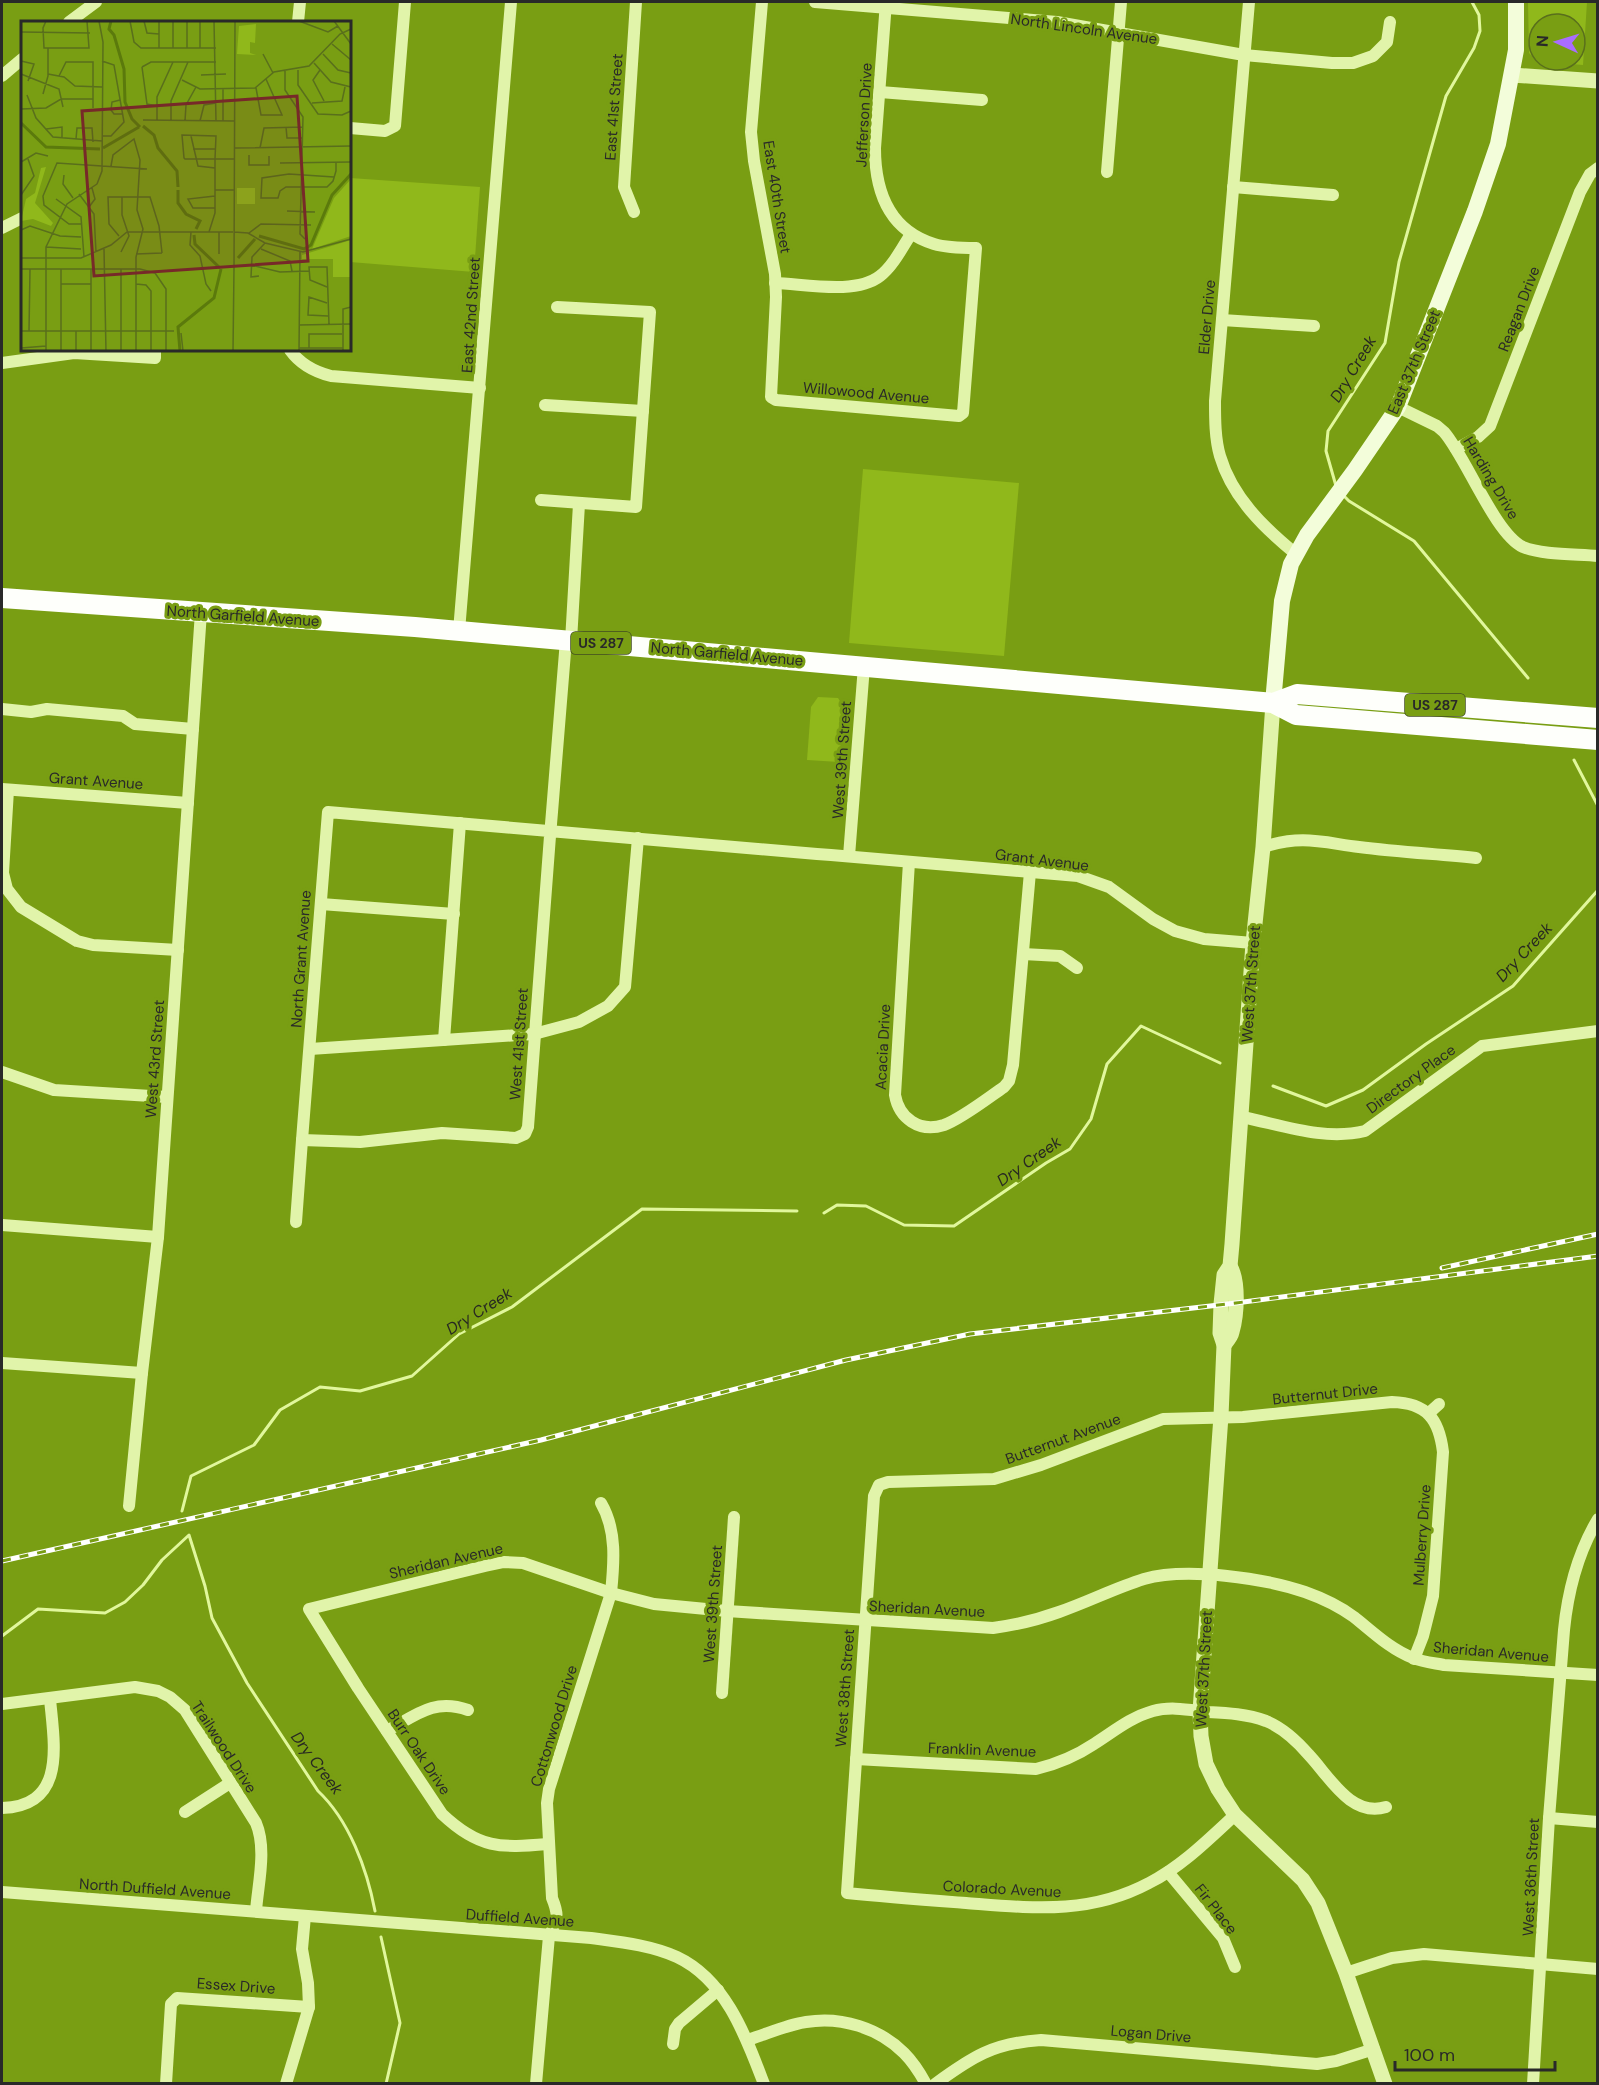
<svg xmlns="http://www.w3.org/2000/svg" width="1599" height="2085" font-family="'DM Sans',sans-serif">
  <rect width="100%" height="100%" fill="#799e13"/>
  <g fill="#90b81b" fill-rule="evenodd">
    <path d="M1528 2H1587L1583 65 1537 61 1529 53ZM1539 24H1575V60H1539Z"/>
    <polygon points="350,178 480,187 474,272 350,262"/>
    <polygon points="863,469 1019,483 1004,656 849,643"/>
    <polygon points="818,697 838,698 844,708 839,762 807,760 811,707"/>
  </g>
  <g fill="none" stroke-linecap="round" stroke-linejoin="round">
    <g stroke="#e1f79c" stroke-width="3">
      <polyline points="1336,486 1326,451 1328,431 1385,343 1399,262 1446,96 1474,48 1480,31 1479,15 1472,2"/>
      <polyline points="1344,496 1349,501 1414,541 1528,678"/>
      <polyline points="1574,760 1598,806"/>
      <polyline points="1273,1086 1326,1106 1363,1090 1426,1044 1513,986 1598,890"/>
      <polyline points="824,1213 837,1205 866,1206 904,1225 954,1226 1046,1163 1070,1149 1091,1119 1107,1064 1141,1026 1220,1063"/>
      <polyline points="182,1511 191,1476 254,1445 280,1410 320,1387 360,1391 412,1376 459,1334 512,1307 642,1209 797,1211"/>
      <path d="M2 1636 38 1609 105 1613 125 1602 143 1585 162 1560 189 1535 205 1586 212 1618 247 1683 318 1791C349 1820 367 1869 375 1911"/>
      <polyline points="381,1937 400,2023 386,2084"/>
    </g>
    <g stroke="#e1f4aa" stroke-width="12">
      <path d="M762 2 751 132 754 161 775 274 776 297 771 397 776 400 959 416 963 413 976 248C962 248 947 248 934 244 889 230 875 192 875 148L886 2"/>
      <polyline points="815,2 1057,22 1244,55 1332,63 1353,63 1373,56 1387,42 1390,22"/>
      <path d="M1249 2 1215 401C1215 419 1215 439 1220 456 1232 497 1264 528 1296 554"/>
      <polyline points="69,22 96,2"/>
      <polyline points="298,22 300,2"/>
      <polyline points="2,76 22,59"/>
      <polyline points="880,92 982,100"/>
      <polyline points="350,128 385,131 395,126 405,2"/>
      <polyline points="1107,172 1121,2"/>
      <polyline points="1233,187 1333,195"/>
      <polyline points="634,212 624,187 636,2"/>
      <polyline points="2,228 22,218"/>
      <path d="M775 283C805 284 856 295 880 276 893 266 902 248 911 234"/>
      <polyline points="1222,320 1314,326"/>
      <path d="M290 350C300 364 315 372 331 376L480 388"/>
      <polyline points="2,363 74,353 155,358 155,350"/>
      <polyline points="545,405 643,411"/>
      <path d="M1398 407 1437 426 1444 432C1466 457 1495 534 1523 547 1542 555 1576 554 1598 556"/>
      <polyline points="1456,449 1478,437 1490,426 1580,192 1590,174 1598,168"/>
      <polyline points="541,500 636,507 650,312 557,307"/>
      <polyline points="459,631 511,2"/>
      <path d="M566 640 552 812 550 836 528 1127 525 1134 516 1138 442 1133 360 1142 302 1140 328 812C491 826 654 840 817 854L831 855 1078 876 1109 887 1153 919 1175 931 1204 939 1253 943"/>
      <polyline points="571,641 579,504"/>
      <polyline points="2,709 31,712 47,709 123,716 135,724 193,729"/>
      <polyline points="2,789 188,803"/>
      <polyline points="8,790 3,873 7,889 21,907 77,941 93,945 178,950"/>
      <path d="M1263 847C1302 835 1320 842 1359 847 1398 852 1437 854 1476 858"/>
      <polyline points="849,856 864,666"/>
      <path d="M909 862 895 1095C899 1118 919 1133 944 1125 961 1119 988 1098 1004 1087L1009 1081 1013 1065 1030 872"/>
      <polyline points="321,904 454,914"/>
      <polyline points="1023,954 1060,956 1077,968"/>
      <polyline points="444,1040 460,823"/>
      <polyline points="310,1049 534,1034 579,1022 608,1006 625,987 638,838"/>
      <polyline points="2,1072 54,1090 167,1097"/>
      <path d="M1242 1117C1282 1125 1324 1141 1365 1131L1482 1046 1598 1031"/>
      <polyline points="296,1222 302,1140"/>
      <polyline points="2,1225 158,1237"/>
      <polyline points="2,1363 142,1373"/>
      <polyline points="1429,1413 1439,1404"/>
      <polyline points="129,1506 142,1373 158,1237 201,612"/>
      <polyline points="722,1693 734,1517"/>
      <path d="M2 1704 135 1687 158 1691 170 1697 185 1710 256 1823C267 1849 258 1884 256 1911"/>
      <path d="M387 1731C416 1715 434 1698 468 1710"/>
      <path d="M856 1759 1036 1769C1057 1764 1076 1756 1094 1744 1113 1732 1131 1717 1153 1711 1171 1706 1190 1710 1208 1712 1228 1713 1247 1714 1266 1721 1283 1728 1297 1741 1309 1755 1329 1776 1351 1818 1386 1807"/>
      <path d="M2 1808C67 1806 54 1744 50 1699"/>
      <polyline points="185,1812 230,1783"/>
      <path d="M1235 1815C1209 1839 1181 1867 1149 1883 1089 1915 1032 1908 966 1903 927 1900 887 1897 847 1893L874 1496 879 1485 888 1482 994 1479 1041 1465 1163 1419 1243 1417 1392 1402C1427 1403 1439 1419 1443 1452L1433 1596 1423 1636 1414 1659"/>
      <polyline points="1549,1818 1598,1822"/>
      <path d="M548 1844C500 1848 479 1849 442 1814L358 1688 309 1609 485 1566 504 1562 523 1563 611 1593 654 1604 727 1611 993 1628C1015 1625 1037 1620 1059 1612 1088 1602 1115 1588 1144 1579 1186 1567 1264 1578 1305 1592 1322 1598 1339 1606 1354 1617 1373 1632 1390 1649 1413 1658 1423 1662 1434 1663 1444 1665L1598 1675"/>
      <polyline points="1168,1872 1223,1938 1235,1967"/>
      <path d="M2 1892 591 1938C620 1942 650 1945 677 1957 726 1980 746 2037 764 2084"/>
      <polyline points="1346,1973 1392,1958 1424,1954 1598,1969"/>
      <path d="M747 2040C767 2034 786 2025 806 2022 841 2016 879 2028 904 2053 913 2062 920 2073 926 2084"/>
      <polyline points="673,2044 675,2029 679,2023 718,1990"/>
      <polyline points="166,2084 171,2004 177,1998 309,2007"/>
      <polyline points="286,2084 309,2007 308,1983 302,1949 305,1916"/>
      <path d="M536 2084 549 1936C558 1920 559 1915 552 1898L547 1803 549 1789 611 1593C614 1563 617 1530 601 1503"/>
      <path d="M935 2084C972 2057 993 2043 1041 2040L1317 2064 1336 2061 1374 2049"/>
      <path d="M1533 2084 1549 1818 1564 1630C1568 1590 1577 1554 1598 1519"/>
    </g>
    <g stroke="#e1f4aa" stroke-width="15">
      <polyline points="1512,75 1598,81"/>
      <polyline points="1273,703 1263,847 1253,943 1232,1244 1230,1266 1224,1275 1221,1304 1220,1333 1224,1345 1221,1416 1200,1711 1201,1736 1206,1764 1218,1789 1235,1815 1303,1880 1318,1903 1346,1973 1385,2084"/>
      <path d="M1224 1345C1227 1341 1231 1337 1232 1332 1237 1315 1239 1281 1230 1266"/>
    </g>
    <polyline stroke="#f3fdda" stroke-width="16" points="1273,703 1282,601 1291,564 1307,535 1355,470 1398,407 1475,211 1498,144 1516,50 1516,2"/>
    <g stroke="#fefffb" stroke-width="20">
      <polyline points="2,598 415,627 1273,703 1296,715 1598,740"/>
      <polyline points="1273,703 1297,694 1598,718"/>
    </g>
    <defs>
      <g id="rail">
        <polyline points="1442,1268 1598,1234"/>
        <polyline points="2,1561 541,1440 846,1360 970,1334 1236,1303 1598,1256"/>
      </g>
    </defs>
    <use href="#rail" stroke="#fff" stroke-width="5"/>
    <use href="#rail" stroke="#799e13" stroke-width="3" stroke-dasharray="9" stroke-linecap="butt"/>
  </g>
  <g text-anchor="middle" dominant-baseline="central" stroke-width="6" stroke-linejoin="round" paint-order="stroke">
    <g fill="#799e13" stroke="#414c22" stroke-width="1.5">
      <rect x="571" y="632" width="60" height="22" rx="4.5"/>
      <rect x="1405" y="694" width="60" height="22" rx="4.5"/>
    </g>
    <g font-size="14" font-weight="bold" fill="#292929">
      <text x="601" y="643">US 287</text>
      <text x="1435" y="705">US 287</text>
    </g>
    <g font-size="15" fill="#292929" stroke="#799e13">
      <text transform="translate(1084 29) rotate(8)">North Lincoln Avenue</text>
      <text transform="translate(614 107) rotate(-86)">East 41st Street</text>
      <text transform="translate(864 115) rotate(-87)">Jefferson Drive</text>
      <text transform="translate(777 197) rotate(81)">East 40th Street</text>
      <text transform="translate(1519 309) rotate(-69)">Reagan Drive</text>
      <text transform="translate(471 315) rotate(-86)">East 42nd Street</text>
      <text transform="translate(1207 317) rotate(-85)">Elder Drive</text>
      <text transform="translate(1414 362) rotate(-67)">East 37th Street</text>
      <text transform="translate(866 393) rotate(5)">Willowood Avenue</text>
      <text transform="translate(1491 478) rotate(59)">Harding Drive</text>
      <text transform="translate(243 616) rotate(4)">North Garfield Avenue</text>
      <text transform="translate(727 654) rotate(5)">North Garfield Avenue</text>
      <text transform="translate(842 760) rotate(-86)">West 39th Street</text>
      <text transform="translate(96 781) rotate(4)">Grant Avenue</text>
      <text transform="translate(1042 860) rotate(7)">Grant Avenue</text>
      <text transform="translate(301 959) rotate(-86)">North Grant Avenue</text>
      <text transform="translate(1251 984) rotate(-86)">West 37th Street</text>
      <text transform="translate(519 1044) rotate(-86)">West 41st Street</text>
      <text transform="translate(883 1047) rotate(-87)">Acacia Drive</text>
      <text transform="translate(155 1059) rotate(-86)">West 43rd Street</text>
      <text transform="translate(1411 1079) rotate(-36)">Directory Place</text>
      <text transform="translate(1325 1394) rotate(-6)">Butternut Drive</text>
      <text transform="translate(1063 1439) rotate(-20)">Butternut Avenue</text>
      <text transform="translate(1422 1535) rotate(-86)">Mulberry Drive</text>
      <text transform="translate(446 1561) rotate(-13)">Sheridan Avenue</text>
      <text transform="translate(713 1604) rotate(-86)">West 39th Street</text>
      <text transform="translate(927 1609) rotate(3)">Sheridan Avenue</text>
      <text transform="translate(1491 1652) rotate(5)">Sheridan Avenue</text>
      <text transform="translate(1204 1669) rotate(-87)">West 37th Street</text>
      <text transform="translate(845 1688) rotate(-86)">West 38th Street</text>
      <text transform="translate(554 1726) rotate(-73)">Cottonwood Drive</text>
      <text transform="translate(224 1747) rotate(57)">Trailwood Drive</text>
      <text transform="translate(982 1750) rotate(2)">Franklin Avenue</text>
      <text transform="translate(419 1752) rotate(56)">Burr Oak Drive</text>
      <text transform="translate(1531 1877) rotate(-87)">West 36th Street</text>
      <text transform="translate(155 1889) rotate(4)">North Duffield Avenue</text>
      <text transform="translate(1002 1889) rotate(3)">Colorado Avenue</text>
      <text transform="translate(1216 1909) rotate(52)">Fir Place</text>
      <text transform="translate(520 1918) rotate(4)">Duffield Avenue</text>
      <text transform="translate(236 1986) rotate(4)">Essex Drive</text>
      <text transform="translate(1151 2034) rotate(5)">Logan Drive</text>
    </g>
    <g font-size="16" font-style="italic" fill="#272822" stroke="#799e13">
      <text transform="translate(1353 369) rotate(-59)">Dry Creek</text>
      <text transform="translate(1524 952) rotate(-47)">Dry Creek</text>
      <text transform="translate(1029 1161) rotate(-35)">Dry Creek</text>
      <text transform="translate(479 1311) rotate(-32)">Dry Creek</text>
      <text transform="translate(317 1763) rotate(53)">Dry Creek</text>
    </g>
  </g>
  <g transform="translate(21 21)">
    <rect width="330" height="330" fill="#799e13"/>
    <path d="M235 3 234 22 229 21V32L235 34 216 33 218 5ZM25 146 14 182 32 202 30 205 12 198 0 200 5 178 14 172 20 147ZM330 158V215L291 228 313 177ZM216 167H234V183H216ZM330 219V256H312V238H281V234Z" fill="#90b81b"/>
    <path fill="none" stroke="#5b7a0c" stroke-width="3" d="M90 0 88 8 93 14 103 48 104 81 111 98 119 106M0 102 25 126 79 128M122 105 133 114 137 127 156 150 157 166M82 127 118 106M157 169V182L165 193 179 200 175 208M173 214 174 223 199 247M238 215 283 228 290 224 311 174 330 153M217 237 234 218M159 330 157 306 193 277 200 248"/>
    <path fill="none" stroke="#596f1c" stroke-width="1.5" d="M25 0 22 7 23 27H68L66 0M109 0 113 21 120 27H195M123 0 126 12 138 13M138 0V27M179 0V27M193 0 195 100M278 0 307 11 317 5M313 0 330 23M0 11 69 12M311 23 330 39M152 27V0M166 27V0M242 33 252 52M302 33 317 49 330 52M0 40 13 43 7 60M293 42 310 61 330 66M121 46 130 41H195M121 46 126 83 136 85M264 49V69L282 96 279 213 284 218M277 49V64L297 93 321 94 330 90M299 49 292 59 303 80M0 53 38 68 42 86M27 53 43 56 54 65 81 66M180 54 205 53M38 55 45 41H72V87M161 59 179 68 234 67 253 51 288 45 319 13 330 8M235 67 240 94H261L245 58M202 68V100M22 73 27 55V27M6 74 15 97 32 116 81 120M99 79 91 81 90 89 93 93H101M291 82 321 80 324 66M0 88 25 87 40 78H72M122 99 214 100M136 100V76L152 41M150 100V80L167 41M164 100 165 84 175 66M179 100 183 84 195 82M265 106 266 117H282M25 108 41 106V117M81 115H90L103 101 93 44 81 40M170 115 177 145 194 147M55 118 56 107H71L72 121M214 127 330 125M239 127 243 107 282 106M172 128H195M228 134V144H248V135M0 141 15 132 27 135M259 142 330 141M90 145 92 134 113 118 119 139 116 189 122 208 115 236V330M43 154 42 163 52 177M313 156 268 153 241 157 240 177H257L259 170 265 166H306L312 160 315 150V141M76 163 81 150 82 21 78 0M194 169H213M58 173 73 193 75 231M0 174 13 155 7 138M35 178 60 196 63 236M68 186 74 178 71 167M194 187H172L167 178 194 175M266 190 294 191M60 203H48L23 184 22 175 36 142 126 148M0 209 9 205 39 215 60 216M170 211 169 224 179 235 185 263 190 270M188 211 194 192V138L195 115 161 114 163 137 164 138H213M198 211V233M213 211 227 212 244 222 282 231 330 218M228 212 240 203 290 204M98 215 88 203 87 176H129L138 205 141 232M25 226 60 228M83 228 85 330M240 228 269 240 271 250M100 231 108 215 101 194V176M115 233 141 232M0 237H60L90 224 106 211H212M230 244 259 251 288 250M0 248H119L134 252 145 268V330M213 250 214 0M238 255 230 256 231 236 244 222M40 263H70M115 263 125 264 130 270V330M306 266 289 259 288 246H306L308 303M306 282 288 276 287 294 307 295M278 304 330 303M0 310H153M8 310 9 248M160 312 162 330M0 327 25 325M278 327H322M288 327V313H321M25 330V226L46 183 76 163M40 330V248M55 330V310M70 330V248M100 330V248M212 330 213 247M278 330 279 231M322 330V288L330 286"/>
    <path fill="#772929" fill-opacity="0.15" stroke="#772929" stroke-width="3" d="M276 75 287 240 73 255 61 90Z"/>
    <rect width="330" height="330" fill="none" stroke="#292929" stroke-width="3"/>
  </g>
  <rect width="1599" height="2085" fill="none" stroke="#292929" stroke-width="6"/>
  <g transform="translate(1557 42) rotate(274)"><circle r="28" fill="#799e13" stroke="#596f1c" stroke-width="1.5"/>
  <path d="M0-4.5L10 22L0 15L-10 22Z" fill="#aa6dff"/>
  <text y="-9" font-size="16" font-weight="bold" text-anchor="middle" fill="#292929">N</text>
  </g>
  <path d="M1395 2061v9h160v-9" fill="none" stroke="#292929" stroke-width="3"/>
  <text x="1404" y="2061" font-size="18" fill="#292929" stroke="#799e13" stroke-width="4.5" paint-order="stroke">100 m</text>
</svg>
